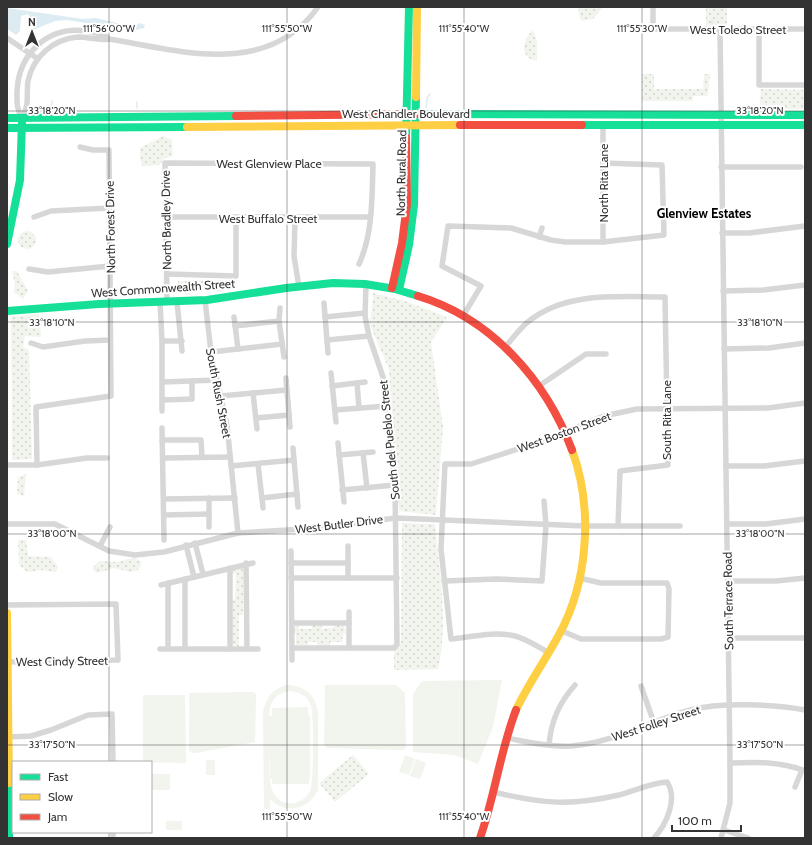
<svg xmlns="http://www.w3.org/2000/svg" width="812" height="845" font-family="Cabin,sans-serif">
  <defs>
    <pattern id="park-dots" width="8" height="8" patternUnits="userSpaceOnUse"><rect width="8" height="8" fill="#f1f5ed"/><path d="M2 2h.1M6 6h.1" fill="none" stroke="#cfd2cc" stroke-width="1.8" stroke-linecap="round"/></pattern>
  </defs>
  <rect width="100%" height="100%" fill="#fff"/>
  <g fill="#f1f5ed" fill-rule="evenodd">
    <polygon points="502,680 493,727 478,764 454,755 413,752 413,694 422,681"/>
    <path d="M286 685C304 685 315 694 318 712V790C308 810 286 815 270 799V809H264L263 712C266 697 272 690 286 685ZM290 691C299 692 308 696 311 706 314 715 314 783 310 791 307 797 301 802 294 803 265 806 269 769 270 751V779H272V784H309V779L310 778V716L308 715V707L272 708V716H269C269 701 276 693 290 691Z"/>
    <polygon points="325,685 396,685 405,693 406,748 402,750 327,748 324,745"/>
    <polygon points="253,692 256,694 255,742 196,753 192,753 189,750 189,693"/>
    <polygon points="143,695 185,695 186,763 143,762"/>
    <polygon points="405,755 415,759 409,775 399,772"/>
    <polygon points="416,759 426,763 420,779 410,776"/>
    <rect x="206" y="760" width="9" height="15"/>
    <rect x="151" y="774" width="19" height="16"/>
    <rect x="166" y="821" width="16" height="9"/>
  </g>
  <g fill="url(#park-dots)">
    <polygon points="578,7 603,7 593,19 582,21 580,19"/>
    <rect x="706" y="7" width="21" height="18"/>
    <path d="M533 30 537 42V61C519 58 522 40 533 30Z"/>
    <polygon points="642,74 654,74 654,89 703,89 704,74 710,74 708,96 693,96 693,101 642,101"/>
    <polygon points="761,89 805,90 805,109 759,109"/>
    <polygon points="163,136 172,140 173,156 164,158 160,165 142,166 140,158 140,148"/>
    <circle cx="27" cy="240" r="9"/>
    <polygon points="12,271 17,271 28,291 23,299 14,292 15,284"/>
    <path d="M222 280 226 283 223 292C211 289 198 289 186 295L178 287V281Z"/>
    <polygon points="373,293 405,301 447,317 431,342 443,427 436,515 399,511 389,369 370,325"/>
    <polygon points="39,314 41,337 25,336 23,347 29,350 32,459 12,460 11,317"/>
    <polygon points="26,474 24,496 17,494 18,477"/>
    <path d="M402 523 435 524C439 571 449 623 438 669L394 670V651L401 642Z"/>
    <polygon points="18,540 26,540 28,556 51,557 58,567 56,572 41,570 27,572 19,565"/>
    <polygon points="132,558 138,559 142,563 138,570 131,572 114,568 97,573 93,570 94,566 100,561 117,562"/>
    <polygon points="243,568 243,615 239,615 239,647 231,644 232,600 235,599 236,574 232,574 232,570"/>
    <polygon points="296,625 298,626 299,629 312,629 312,625 322,625 322,629 332,628 335,625 344,625 346,633 343,634 342,642 330,642 330,646 317,645 317,642 308,642 308,645 296,645 296,634 293,633 293,628"/>
    <polygon points="353,755 369,774 335,802 319,783"/>
  </g>
  <polygon fill="#ddebf3" points="7,8 83,19 96,18 125,25 137,25 139,23 145,25 144,28 132,31 105,24 92,24 67,20 55,21 33,30 31,19 28,14 21,16 20,31 16,35 7,29"/>
  <g fill="none" stroke-linecap="round" stroke-linejoin="round">
    <g stroke="#ddebf3" stroke-width="1.5">
      <polyline points="712,27 712,20"/>
      <polyline points="52,101 52,108"/>
      <polyline points="137,102 137,108"/>
      <polyline points="426,108 427,98 430,94"/>
    </g>
    <g stroke="#d7d7d7" stroke-width="5.5">
      <polyline points="653,7 653,29"/>
      <polyline points="648,29 805,29"/>
      <polyline points="720,29 730,763 730,803 721,838"/>
      <polyline points="759,29 759,85 805,85"/>
      <polyline points="7,38 38,59"/>
      <path d="M109 39C102 33 95 33 86 31 48 26 19 53 17 91 17 101 16 109 22 117 30 105 26 95 28 81 33 57 53 39 78 37 89 37 99 41 109 39 180 51 268 78 318 7"/>
      <polyline points="603,125 603,242"/>
      <polyline points="721,167 801,167"/>
      <polyline points="34,217 51,211 109,208"/>
      <polyline points="166,217 370,217"/>
      <polyline points="295,219 294,256 299,287"/>
      <polyline points="722,233 749,233 805,226"/>
      <polyline points="539,237 542,228"/>
      <polyline points="29,269 48,272 110,266"/>
      <polyline points="167,274 236,276 236,219"/>
      <polyline points="723,291 763,290 805,285"/>
      <polyline points="205,300 211,352 227,425 238,533"/>
      <polyline points="160,302 162,341 162,411"/>
      <path d="M167 302 165 163 373 164C372 196 373 234 359 264"/>
      <polyline points="177,302 182,351"/>
      <polyline points="324,303 328,353"/>
      <polyline points="280,308 279,321 284,357"/>
      <polyline points="463,316 481,286 442,266 448,226 511,228 551,240 565,242 603,242 664,235 662,165 603,163"/>
      <polyline points="234,317 238,349"/>
      <polyline points="325,317 365,313"/>
      <polyline points="235,326 279,321"/>
      <polyline points="327,340 369,336"/>
      <polyline points="162,341 182,341"/>
      <polyline points="31,343 43,347 85,341 110,340"/>
      <path d="M506 346C513 338 520 328 529 321 567 291 618 297 665 297L668 465 620 471 618 526"/>
      <polyline points="724,349 769,348 805,343"/>
      <polyline points="211,352 282,344"/>
      <polyline points="331,373 336,422"/>
      <polyline points="286,378 290,427"/>
      <polyline points="163,382 217,380"/>
      <polyline points="357,383 359,408"/>
      <polyline points="332,386 365,382"/>
      <polyline points="539,386 586,354 606,354"/>
      <polyline points="253,393 257,429"/>
      <polyline points="221,396 286,390"/>
      <polyline points="162,400 192,399 192,381"/>
      <polyline points="335,410 387,406"/>
      <polyline points="256,418 289,415"/>
      <polyline points="162,428 164,540"/>
      <polyline points="162,440 201,440 202,457"/>
      <polyline points="338,443 344,502"/>
      <polyline points="293,448 298,507"/>
      <polyline points="363,453 367,488"/>
      <polyline points="339,455 373,452"/>
      <polyline points="164,458 230,457"/>
      <polyline points="258,464 263,508"/>
      <polyline points="7,465 37,465 87,458 107,458"/>
      <polyline points="37,465 36,407 111,396 109,150 93,150 80,147"/>
      <polyline points="231,466 294,460"/>
      <polyline points="726,466 764,466 805,461"/>
      <polyline points="342,490 395,485"/>
      <polyline points="209,498 209,527"/>
      <polyline points="262,498 297,494"/>
      <polyline points="164,499 235,498"/>
      <polyline points="164,515 209,514"/>
      <polyline points="7,524 55,524 109,551 135,555 164,552 238,533 304,529 396,518 585,526 680,526"/>
      <polyline points="727,524 766,524 805,519"/>
      <polyline points="195,543 203,574"/>
      <polyline points="186,545 194,577"/>
      <polyline points="100,546 110,527"/>
      <polyline points="348,546 348,578"/>
      <polyline points="291,551 292,660"/>
      <polyline points="246,563 247,649"/>
      <polyline points="291,563 348,563"/>
      <polyline points="230,568 230,649"/>
      <polyline points="291,578 397,578"/>
      <polyline points="185,579 185,649"/>
      <polyline points="444,581 496,579 542,581 546,525 544,501"/>
      <polyline points="728,581 776,581 805,578"/>
      <polyline points="168,583 168,649"/>
      <polyline points="161,585 253,563"/>
      <polyline points="7,605 116,604 118,660 7,662"/>
      <polyline points="349,612 349,648"/>
      <polyline points="292,623 349,623"/>
      <polyline points="562,631 581,639 661,639 668,637 669,589 667,583 601,583 579,578"/>
      <polyline points="729,638 805,638"/>
      <polyline points="292,648 394,648 397,644 395,485 385,383 369,336 365,316 366,285"/>
      <polyline points="160,649 258,649"/>
      <path d="M549 653C538 647 527 639 515 636 495 631 471 637 451 639L441 549 445 464H471L540 442 604 416 637 409 768 408 805 403"/>
      <polyline points="641,686 654,723"/>
      <polyline points="7,737 31,736 51,730 88,715 112,714 113,762"/>
      <path d="M507 738C528 742 549 747 571 746 613 743 650 721 690 710 720 702 775 704 805 710"/>
      <path d="M549 745C551 721 559 703 575 685"/>
      <path d="M730 763C756 762 781 761 805 771"/>
      <polyline points="795,787 802,770"/>
      <path d="M494 792C542 804 571 806 619 795 635 791 650 783 667 782 678 798 667 824 654 838"/>
      <polyline points="724,830 748,838"/>
      <polyline points="113,832 113,838"/>
    </g>
    <g stroke="#16e098" stroke-width="8">
      <polyline points="421,114 805,115"/>
      <polyline points="7,118 236,116"/>
      <polyline points="582,125 805,125"/>
      <polyline points="7,128 187,127"/>
      <polyline points="406,138 409,7"/>
      <polyline points="7,244 20,180 22,122"/>
      <polyline points="399,290 409,245 414,205 416,97"/>
      <polyline points="7,311 99,304 207,300 286,288 333,283 365,284 395,289 418,296"/>
      <polyline points="9,783 9,838"/>
    </g>
    <g stroke="#ffcf43" stroke-width="8">
      <polyline points="416,97 417,7"/>
      <polyline points="187,127 460,125"/>
      <polyline points="7,613 9,783"/>
      <path d="M516 710C530 680 550 654 564 625 589 572 592 504 572 450"/>
    </g>
    <g stroke="#f24e42" stroke-width="8">
      <polyline points="236,116 421,114"/>
      <polyline points="460,125 582,125"/>
      <polyline points="392,288 402,243 407,204 406,138"/>
      <path d="M418 296C491 318 546 380 572 450"/>
      <path d="M480 838C495 796 500 751 516 710"/>
    </g>
  </g>
  <path fill="none" stroke="#333" stroke-width="1" stroke-opacity="0.45" d="M109 7V762M287 7V838M464 7V838M642 7V838M7 111H805M7 322H805M7 534H805M7 745H805M109 832V838"/>
  <g text-anchor="middle" dominant-baseline="central" stroke-width="4" stroke-linejoin="round" paint-order="stroke">
    <g font-size="12" fill="#333" stroke="#fff">
      <text x="738" y="29">West Toledo Street</text>
      <text x="406" y="113">West Chandler Boulevard</text>
      <text x="269" y="163">West Glenview Place</text>
      <text transform="translate(401 173) rotate(-89)">North Rural Road</text>
      <text transform="translate(603 183) rotate(-90)">North Rita Lane</text>
      <text x="268" y="218">West Buffalo Street</text>
      <text transform="translate(166 220) rotate(-91)">North Bradley Drive</text>
      <text transform="translate(110 227) rotate(-91)">North Forest Drive</text>
      <text transform="translate(163 288) rotate(-4)">West Commonwealth Street</text>
      <text transform="translate(219 393) rotate(79)">South Rush Street</text>
      <text transform="translate(666 420) rotate(-90)">South Rita Lane</text>
      <text transform="translate(564 432) rotate(-20)">West Boston Street</text>
      <text transform="translate(389 440) rotate(-96)">South del Pueblo Street</text>
      <text transform="translate(339 524) rotate(-7)">West Butler Drive</text>
      <text transform="translate(728 601) rotate(-91)">South Terrace Road</text>
      <text transform="translate(62 661) rotate(-1)">West Cindy Street</text>
      <text transform="translate(656 723) rotate(-18)">West Folley Street</text>
    </g>
    <g font-size="13" font-weight="bold" fill="#000" stroke="#fff">
      <text x="704" y="213">Glenview Estates</text>
    </g>
  </g>
  <g font-size="10" text-anchor="middle" fill="#333" stroke="#fff" stroke-width="4" stroke-linejoin="round" paint-order="stroke">
    <text x="109" y="32">111°56'00"W</text>
    <text x="287" y="32">111°55'50"W</text>
    <text x="464" y="32">111°55'40"W</text>
    <text x="642" y="32">111°55'30"W</text>
    <text x="52" y="114">33°18'20"N</text>
    <text x="760" y="114">33°18'20"N</text>
    <text x="52" y="326">33°18'10"N</text>
    <text x="760" y="326">33°18'10"N</text>
    <text x="52" y="537">33°18'00"N</text>
    <text x="760" y="537">33°18'00"N</text>
    <text x="52" y="748">33°17'50"N</text>
    <text x="760" y="748">33°17'50"N</text>
    <text x="287" y="820">111°55'50"W</text>
    <text x="464" y="820">111°55'40"W</text>
  </g>
  <rect width="812" height="845" fill="none" stroke="#333333" stroke-width="16"/>
  <rect x="12" y="761" width="140" height="72" fill="#ffffff" stroke="#adadad"/>
  <rect x="20" y="774" width="20" height="6" fill="#16e098" stroke="#adadad"/>
  <text x="48" y="781" font-size="12" fill="#333333">Fast</text>
  <rect x="20" y="794" width="20" height="6" fill="#ffcf43" stroke="#adadad"/>
  <text x="48" y="801" font-size="12" fill="#333333">Slow</text>
  <rect x="20" y="814" width="20" height="6" fill="#f24e42" stroke="#adadad"/>
  <text x="48" y="821" font-size="12" fill="#333333">Jam</text>
  <g transform="translate(32 32)" stroke="#ffffff" stroke-width="3" paint-order="stroke">
  <path d="M0-3L7 15L0 10L-7 15Z" fill="#333333"/>
  <text y="-6" font-size="11" font-weight="bold" text-anchor="middle" fill="#333333">N</text>
  </g>
  <path d="M672 825v6h69v-6" fill="none" stroke="#333333" stroke-width="2"/>
  <text x="678" y="825" font-size="12" fill="#333333" stroke="#ffffff" stroke-width="3" paint-order="stroke">100 m</text>
</svg>
